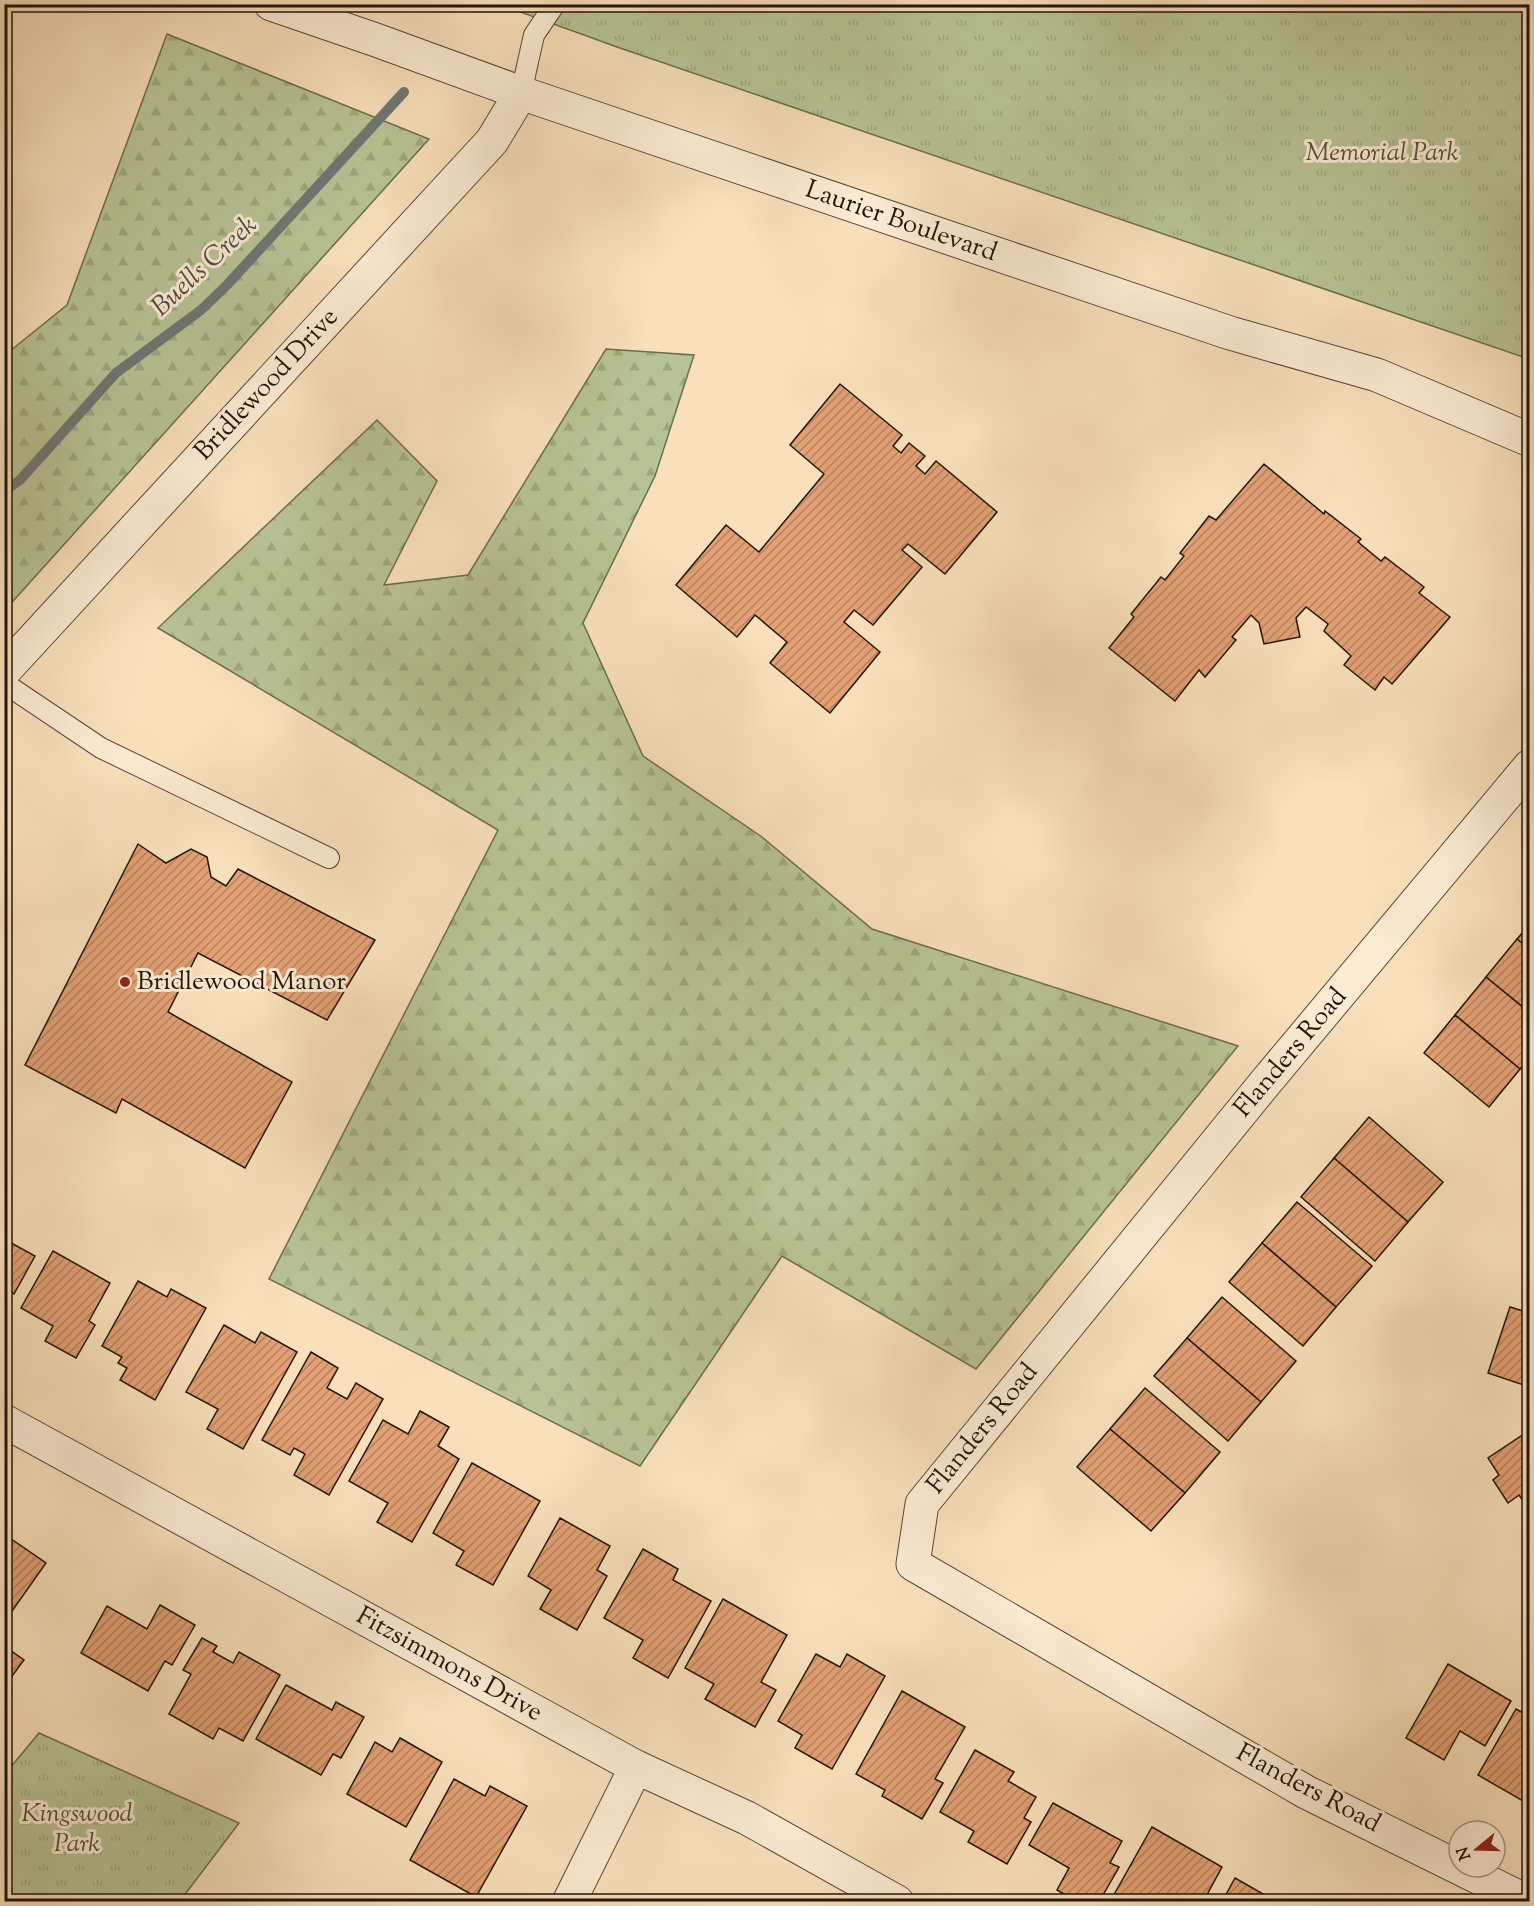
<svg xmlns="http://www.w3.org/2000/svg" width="1534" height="1906" font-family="'Sorts Mill Goudy',serif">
  <defs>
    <pattern id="forest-firs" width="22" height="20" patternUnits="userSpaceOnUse" patternTransform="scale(1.5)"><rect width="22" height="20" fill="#b8c395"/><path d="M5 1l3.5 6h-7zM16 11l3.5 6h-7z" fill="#9ea77f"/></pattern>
    <pattern id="park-tufts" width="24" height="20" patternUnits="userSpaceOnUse" patternTransform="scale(1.5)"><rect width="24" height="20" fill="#b8c395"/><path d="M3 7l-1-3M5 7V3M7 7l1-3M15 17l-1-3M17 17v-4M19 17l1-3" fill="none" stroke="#9ea77f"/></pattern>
    <pattern id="building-hatch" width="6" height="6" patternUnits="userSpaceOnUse" patternTransform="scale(1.5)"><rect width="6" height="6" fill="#e2a074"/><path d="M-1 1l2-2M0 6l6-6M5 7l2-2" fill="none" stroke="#b7815d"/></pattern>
  </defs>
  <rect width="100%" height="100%" fill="#f9e0bb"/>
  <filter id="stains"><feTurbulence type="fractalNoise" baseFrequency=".00333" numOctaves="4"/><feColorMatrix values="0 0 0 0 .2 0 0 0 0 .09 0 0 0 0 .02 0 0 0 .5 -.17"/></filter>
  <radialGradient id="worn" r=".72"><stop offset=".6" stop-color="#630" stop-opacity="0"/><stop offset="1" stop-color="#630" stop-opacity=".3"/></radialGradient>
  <g fill="url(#forest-firs)" stroke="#6c6c50" stroke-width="1.5">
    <polygon points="167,34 429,139 5,610 5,355 67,305"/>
    <polygon points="606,349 694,355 655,476 583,623 643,756 762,837 872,929 1238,1046 976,1369 782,1256 640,1466 269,1279 498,830 158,628 377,420 437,481 384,585 468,575"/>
  </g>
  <g fill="url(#park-tufts)" stroke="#6c6c50" stroke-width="1.5">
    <polygon points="501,5 1529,5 1529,359 617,47"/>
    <polygon points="39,1733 239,1823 180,1901 5,1901 5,1774"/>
  </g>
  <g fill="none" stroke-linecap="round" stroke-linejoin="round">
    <polyline stroke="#6f7875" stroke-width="10" points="4,491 20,480 116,373 201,310 227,285 404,92"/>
  </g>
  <g fill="url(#building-hatch)" stroke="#20150b" stroke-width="1.5">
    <polygon points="840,384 902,435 893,446 901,453 909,443 925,456 916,466 925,474 936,461 997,512 945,574 908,544 902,550 922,567 873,625 854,610 844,622 880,652 830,713 770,663 787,642 755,615 737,637 676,585 726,525 759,552 824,474 790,445"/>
    <polygon points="1264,464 1324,514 1325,511 1361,539 1358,542 1381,561 1385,557 1424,587 1419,593 1450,617 1392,684 1384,677 1375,690 1344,665 1351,656 1324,631 1328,624 1306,607 1296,618 1300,637 1264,644 1259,623 1251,615 1232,637 1236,640 1205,677 1199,670 1175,701 1109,648 1134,617 1131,614 1161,577 1165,580 1184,556 1180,553 1209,516 1216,520"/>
    <polygon points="138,844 166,863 191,849 207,857 211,877 226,886 238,869 375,940 327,1020 198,953 168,1012 292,1082 245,1168 122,1099 116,1113 25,1065"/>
    <polygon points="1530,924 1530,950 1517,939"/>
    <polygon points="1517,939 1530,950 1530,1013 1486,977"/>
    <polygon points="1486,977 1530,1013 1530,1058 1520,1069 1455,1015"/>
    <polygon points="1455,1015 1520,1069 1489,1107 1424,1053"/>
    <polygon points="1369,1117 1443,1182 1408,1222 1334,1158"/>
    <polygon points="1334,1158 1408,1222 1375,1261 1301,1197"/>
    <polygon points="1297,1202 1372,1266 1336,1307 1262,1243"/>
    <polygon points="4,1239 35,1256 14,1294 4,1288"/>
    <polygon points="1262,1243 1336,1307 1303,1346 1229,1282"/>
    <polygon points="53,1251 110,1283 89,1321 95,1325 76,1358 45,1341 53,1326 21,1308"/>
    <polygon points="138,1281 167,1297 171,1289 206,1308 155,1400 120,1380 127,1368 118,1363 122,1357 102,1346"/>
    <polygon points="1530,1292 1530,1387 1488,1373 1510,1307 1523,1311"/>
    <polygon points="1222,1297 1296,1361 1261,1402 1187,1338"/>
    <polygon points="224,1325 255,1343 261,1332 297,1352 243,1449 207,1429 218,1409 186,1392"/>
    <polygon points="1187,1338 1261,1402 1228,1441 1154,1376"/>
    <polygon points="311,1352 338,1368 327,1388 347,1399 356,1383 383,1399 329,1495 294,1475 305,1454 294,1448 290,1455 262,1440"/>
    <polygon points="1145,1388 1220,1452 1185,1493 1110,1429"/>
    <polygon points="420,1411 449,1427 438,1446 459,1459 412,1542 377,1522 388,1503 349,1481 383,1420 408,1434"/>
    <polygon points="1110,1429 1185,1493 1151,1531 1077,1467"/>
    <polygon points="1527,1432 1530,1436 1530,1511 1519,1495 1508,1503 1493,1480 1499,1475 1488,1458"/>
    <polygon points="472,1463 540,1501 493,1585 456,1565 464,1551 433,1533"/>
    <polygon points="560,1518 610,1546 597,1570 607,1576 577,1630 540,1609 551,1590 528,1576"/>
    <polygon points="4,1534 46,1563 5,1621 4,1621"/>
    <polygon points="643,1549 678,1569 673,1580 711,1601 668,1678 633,1658 643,1640 604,1618"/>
    <polygon points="723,1599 787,1635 761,1682 776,1690 755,1727 705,1699 714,1684 685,1668"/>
    <polygon points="160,1605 195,1625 172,1665 165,1661 148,1691 81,1653 107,1606 147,1629"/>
    <polygon points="202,1638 217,1646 213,1652 233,1663 239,1652 280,1675 243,1741 219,1728 213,1739 169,1714 191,1674 183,1670"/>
    <polygon points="4,1646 24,1660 4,1687"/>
    <polygon points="816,1654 840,1667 847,1654 885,1676 832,1769 795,1748 802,1735 778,1721"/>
    <polygon points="1448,1664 1511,1701 1485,1746 1460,1731 1444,1760 1406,1738"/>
    <polygon points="286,1685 332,1710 336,1702 364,1717 341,1758 333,1754 321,1775 256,1739"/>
    <polygon points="902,1691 965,1727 935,1779 943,1783 922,1819 882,1796 885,1790 856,1774"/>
    <polygon points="1516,1709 1530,1717 1530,1805 1478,1775"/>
    <polygon points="400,1738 442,1762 406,1827 347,1794 375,1742 392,1752"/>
    <polygon points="975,1750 1014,1772 1008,1781 1036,1797 1024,1818 1031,1822 1007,1864 968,1842 974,1831 940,1812"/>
    <polygon points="454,1779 485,1796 490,1786 527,1806 476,1897 410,1860"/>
    <polygon points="1053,1803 1122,1841 1110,1863 1119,1867 1099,1902 1077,1902 1057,1890 1069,1868 1029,1845"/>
    <polygon points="1152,1827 1222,1867 1203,1902 1111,1900"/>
    <polygon points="1235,1878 1277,1902 1222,1902"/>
  </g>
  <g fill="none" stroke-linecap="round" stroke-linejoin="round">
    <defs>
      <g id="service">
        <polyline points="521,93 534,35 555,4"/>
        <polyline points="4,683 101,748 329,858"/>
      </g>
      <g id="minor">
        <polyline points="4,671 492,141 521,93"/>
        <polyline points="4,1421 636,1767 747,1818 897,1902"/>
        <polyline points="569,1902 636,1767"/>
        <polyline points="1528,1902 1306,1792 913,1564 922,1504 1265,1083 1530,766"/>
      </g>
      <polyline id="tertiary" points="271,4 376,40 521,93 1230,333 1377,375 1530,440"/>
    </defs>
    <use href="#service" stroke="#564837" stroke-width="22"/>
    <use href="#minor" stroke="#564837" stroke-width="35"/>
    <use href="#tertiary" stroke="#564837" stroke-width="35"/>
    <use href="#service" stroke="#fbebd3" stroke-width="20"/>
    <use href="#minor" stroke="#fbebd3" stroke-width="33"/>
    <use href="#tertiary" stroke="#fbebd3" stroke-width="33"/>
  </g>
  <circle fill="#8f2418" stroke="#fbebd3" stroke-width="2" cx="125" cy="982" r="6"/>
  <g text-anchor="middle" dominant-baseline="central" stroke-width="6" stroke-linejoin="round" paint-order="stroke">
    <g font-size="26" font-style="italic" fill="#55523b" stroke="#fbebd3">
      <text x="1382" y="153">Memorial Park</text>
      <text x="77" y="1814">Kingswood<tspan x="77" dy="30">Park</tspan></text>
    </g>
    <g font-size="26" fill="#20150b" stroke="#fbebd3">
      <text transform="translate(901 222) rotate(19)">Laurier Boulevard</text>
      <text transform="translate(267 385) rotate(-47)">Bridlewood Drive</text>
      <text transform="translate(1291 1053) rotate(-50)">Flanders Road</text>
      <text transform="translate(983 1429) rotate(-51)">Flanders Road</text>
      <text transform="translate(449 1665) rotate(29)">Fitzsimmons Drive</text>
      <text transform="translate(1308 1789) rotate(28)">Flanders Road</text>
    </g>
    <g font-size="26" fill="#20150b" stroke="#fbebd3" text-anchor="start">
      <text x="137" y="982">Bridlewood Manor</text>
    </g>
    <g font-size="27" font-style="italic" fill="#4e4f49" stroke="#fbebd3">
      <text transform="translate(205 267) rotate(-43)">Buells Creek</text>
    </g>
  </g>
  <rect width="1534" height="1906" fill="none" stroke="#f9e0bb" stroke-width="24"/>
  <rect x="6" y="6" width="1522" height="1894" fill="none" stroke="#20150b" stroke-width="3"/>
  <rect x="12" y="12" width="1510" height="1882" fill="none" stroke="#20150b" stroke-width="1.5"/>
  <g transform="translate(1477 1849) rotate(251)"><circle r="28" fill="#fbebd3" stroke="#a39583" stroke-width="1.5"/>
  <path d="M0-4.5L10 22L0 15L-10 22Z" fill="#8f2418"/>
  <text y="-9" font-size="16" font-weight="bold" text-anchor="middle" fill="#20150b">N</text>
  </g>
  <rect width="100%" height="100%" filter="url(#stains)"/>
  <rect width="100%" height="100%" fill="url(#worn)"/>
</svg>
